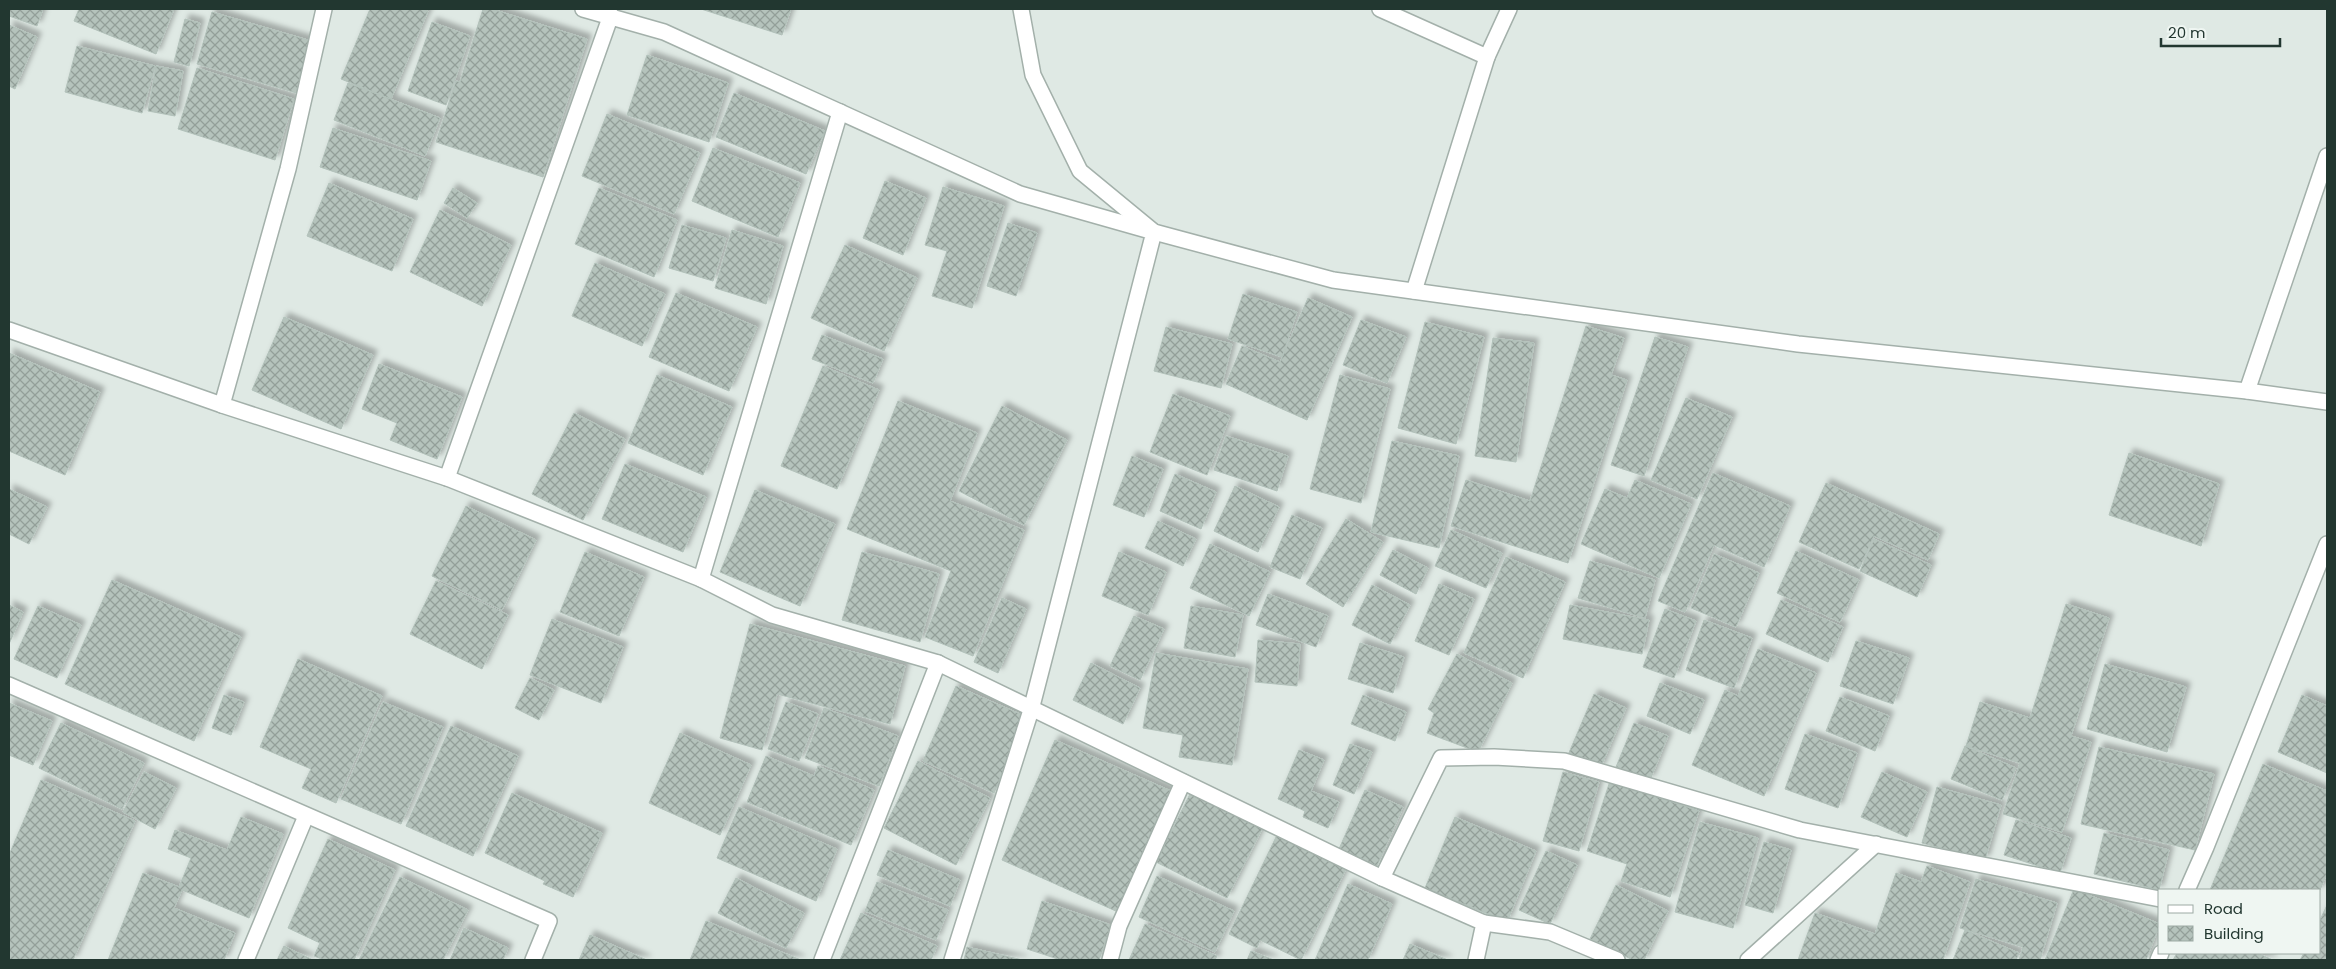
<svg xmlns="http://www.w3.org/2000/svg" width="2336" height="969" font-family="Poppins,sans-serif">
  <defs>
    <pattern id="building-cross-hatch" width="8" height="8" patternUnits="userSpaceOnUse" patternTransform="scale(1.25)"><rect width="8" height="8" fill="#b5c3bc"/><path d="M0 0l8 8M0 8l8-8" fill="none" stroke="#939f99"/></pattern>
    <filter id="shadow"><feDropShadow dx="4.5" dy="-4.5" stdDeviation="2.5" flood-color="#0004"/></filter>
  </defs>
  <rect width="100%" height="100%" fill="#dfe9e4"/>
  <g fill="url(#building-cross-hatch)" stroke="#b2c1ba" filter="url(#shadow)">
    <polygon points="9,9 43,9 37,26 9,16"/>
    <polygon points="79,9 174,9 156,54 74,21"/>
    <polygon points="370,9 423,9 428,11 391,99 341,79"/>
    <polygon points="483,9 492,9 587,39 543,177 436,142 456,81 460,82"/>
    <polygon points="701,9 791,9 782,35"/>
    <polygon points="212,12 315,42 300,94 197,64"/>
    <polygon points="185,19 200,23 189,66 174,62"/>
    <polygon points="432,22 470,36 446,105 408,91"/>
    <polygon points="9,25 37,37 15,89 9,86"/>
    <polygon points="77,46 155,66 142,113 65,92"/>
    <polygon points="647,55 728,83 709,142 627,115"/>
    <polygon points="156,66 183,71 175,116 148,111"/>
    <polygon points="197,68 294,99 275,160 178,129"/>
    <polygon points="348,83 440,118 425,156 334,120"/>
    <polygon points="734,93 825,131 806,174 716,137"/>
    <polygon points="607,114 700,153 674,214 582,176"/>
    <polygon points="333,128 431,161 417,200 320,167"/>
    <polygon points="713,148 800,183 778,237 692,201"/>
    <polygon points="885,181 926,198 903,255 863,238"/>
    <polygon points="329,183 413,219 392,271 307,236"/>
    <polygon points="943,187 1004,206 972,308 932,296 947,251 925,245"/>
    <polygon points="453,188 477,203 467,218 444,203"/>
    <polygon points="599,188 677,220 654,277 575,244"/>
    <polygon points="440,210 511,245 482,306 410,272"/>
    <polygon points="1008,223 1037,233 1016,296 987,286"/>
    <polygon points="682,225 726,238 713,281 669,268"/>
    <polygon points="732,230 783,246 766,304 715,288"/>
    <polygon points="845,245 917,278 884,351 811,318"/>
    <polygon points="595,263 665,294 642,346 572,316"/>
    <polygon points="676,293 757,327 729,391 649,357"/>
    <polygon points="1243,294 1297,312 1282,357 1228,339"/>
    <polygon points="1308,298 1352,317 1307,420 1226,384 1242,346 1280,362"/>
    <polygon points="284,317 373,355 341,429 252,390"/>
    <polygon points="1361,320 1406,337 1387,383 1343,365"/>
    <polygon points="1425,322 1484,337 1456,444 1398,428"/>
    <polygon points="1586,326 1624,338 1611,375 1627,380 1568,563 1451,526 1466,480 1530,501"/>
    <polygon points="1166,327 1232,344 1221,388 1154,371"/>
    <polygon points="822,335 883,359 873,383 812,359"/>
    <polygon points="1655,337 1688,347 1644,476 1611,465"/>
    <polygon points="1493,338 1534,343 1516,462 1475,456"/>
    <polygon points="9,353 100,392 65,475 9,451"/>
    <polygon points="379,364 462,397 437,459 390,440 397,423 362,409"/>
    <polygon points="823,366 879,390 837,489 781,466"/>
    <polygon points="657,375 732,407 703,475 628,443"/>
    <polygon points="1340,375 1390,389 1361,503 1310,489"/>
    <polygon points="1173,394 1230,416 1207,475 1150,452"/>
    <polygon points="1686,398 1732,417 1697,499 1651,480"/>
    <polygon points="898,401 977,433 950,501 1024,530 973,656 925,637 951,571 847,529"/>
    <polygon points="1002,406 1067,440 1024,525 959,491"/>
    <polygon points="574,413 625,439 583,520 532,494"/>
    <polygon points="1226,436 1288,456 1277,491 1214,470"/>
    <polygon points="1392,441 1459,456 1439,548 1371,532"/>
    <polygon points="2129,453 2219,484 2201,546 2109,515"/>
    <polygon points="1132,456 1163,469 1144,517 1113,505"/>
    <polygon points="625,464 706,497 683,552 602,519"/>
    <polygon points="1713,473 1790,506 1764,567 1714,545 1685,612 1658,601"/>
    <polygon points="1175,474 1216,492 1201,529 1160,511"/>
    <polygon points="1635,480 1691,504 1659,578 1581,544 1605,489 1627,498"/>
    <polygon points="1826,483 1939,534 1928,560 1874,536 1859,569 1799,542"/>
    <polygon points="1235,486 1279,507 1258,552 1214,531"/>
    <polygon points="9,489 47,507 29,544 9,534"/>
    <polygon points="755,490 835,524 800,606 720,572"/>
    <polygon points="466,506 536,540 502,610 432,576"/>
    <polygon points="1292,515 1322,528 1300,579 1270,567"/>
    <polygon points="1346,519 1383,542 1343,607 1306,584"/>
    <polygon points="1158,521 1196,539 1183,566 1145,548"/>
    <polygon points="1451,530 1502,553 1486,588 1435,566"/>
    <polygon points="1874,539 1931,565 1917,597 1860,571"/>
    <polygon points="1210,544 1270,572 1249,616 1190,588"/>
    <polygon points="1393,550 1428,568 1416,594 1380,575"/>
    <polygon points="1796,551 1859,580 1840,622 1777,593"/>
    <polygon points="585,552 644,577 619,636 560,612"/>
    <polygon points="862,552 939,574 920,642 842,620"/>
    <polygon points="1119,552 1166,572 1148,615 1102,596"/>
    <polygon points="1714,554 1759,573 1736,627 1691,608"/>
    <polygon points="1506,557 1565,582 1523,678 1464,653"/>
    <polygon points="1590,561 1655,580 1645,618 1578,598"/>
    <polygon points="112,580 241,637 194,741 65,684"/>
    <polygon points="436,581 508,615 482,669 410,634"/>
    <polygon points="1439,584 1474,599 1449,655 1415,641"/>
    <polygon points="1372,585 1410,605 1390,644 1352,625"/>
    <polygon points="1268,594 1328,616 1316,647 1256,625"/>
    <polygon points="1002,598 1026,609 998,673 974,662"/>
    <polygon points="1781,600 1843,627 1828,662 1766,634"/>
    <polygon points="2066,604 2109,618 2071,736 2091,742 2062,832 2003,814 2020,763 1966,746 1980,702 2030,718"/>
    <polygon points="9,605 23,612 9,644"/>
    <polygon points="1570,605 1649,620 1642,654 1563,639"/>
    <polygon points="38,606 81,625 57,678 14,659"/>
    <polygon points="1191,606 1243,615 1235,657 1184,648"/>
    <polygon points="1665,609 1696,621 1674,678 1643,667"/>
    <polygon points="1134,616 1164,629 1140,680 1110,666"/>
    <polygon points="552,619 623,647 601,703 530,675"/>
    <polygon points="1704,620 1752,638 1734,688 1686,670"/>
    <polygon points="750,624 905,666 890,724 777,694 762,750 720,738"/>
    <polygon points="1258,640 1300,644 1297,686 1255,682"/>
    <polygon points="1856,641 1909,658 1893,704 1840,686"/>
    <polygon points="1360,643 1404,657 1393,693 1348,679"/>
    <polygon points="1758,649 1816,673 1764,796 1692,765 1725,690 1738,696"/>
    <polygon points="1156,653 1248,669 1232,765 1179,757 1183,735 1143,728"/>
    <polygon points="1457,654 1512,683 1478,752 1427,733 1434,713 1428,709"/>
    <polygon points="298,659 382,696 336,803 302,788 311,769 260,747"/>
    <polygon points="1091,663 1140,688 1123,724 1073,700"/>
    <polygon points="2105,664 2186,687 2167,752 2087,729"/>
    <polygon points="530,678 554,690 539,720 515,708"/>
    <polygon points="1660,683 1704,700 1690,734 1647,716"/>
    <polygon points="956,686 1027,717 994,793 923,761"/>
    <polygon points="1594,694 1626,708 1600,769 1568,755"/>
    <polygon points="224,695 244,702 231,735 212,728"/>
    <polygon points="1363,695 1406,712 1395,741 1351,724"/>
    <polygon points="2302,695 2327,706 2327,773 2278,752"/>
    <polygon points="1840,697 1889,716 1875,751 1826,731"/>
    <polygon points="383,702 443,727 401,824 341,799"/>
    <polygon points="786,702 818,714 799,761 768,749"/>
    <polygon points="9,703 52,721 33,765 9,755"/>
    <polygon points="824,708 898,736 879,786 805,758"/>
    <polygon points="61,723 144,763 122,809 39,768"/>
    <polygon points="1634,723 1668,736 1650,780 1616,767"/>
    <polygon points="451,726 518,756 473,856 406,826"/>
    <polygon points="680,733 751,765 720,835 649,803"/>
    <polygon points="1805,734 1857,753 1838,808 1785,789"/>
    <polygon points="1055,740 1171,791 1118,912 1002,860"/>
    <polygon points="1350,744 1372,752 1354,794 1333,785"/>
    <polygon points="1965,746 2016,768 2002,800 1951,779"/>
    <polygon points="2099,747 2214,774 2195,850 2081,824"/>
    <polygon points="1299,750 1324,760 1311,791 1339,802 1328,828 1303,817 1305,811 1278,799"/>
    <polygon points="766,756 814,776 818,766 874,790 851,845 747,802"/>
    <polygon points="918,761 990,798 956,865 884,828"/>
    <polygon points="2263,764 2327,791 2327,873 2320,890 2210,890"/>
    <polygon points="144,772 176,788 155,829 123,812"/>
    <polygon points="1563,772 1599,782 1579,851 1543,841"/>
    <polygon points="1882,772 1927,792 1907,837 1861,817"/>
    <polygon points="41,780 135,821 73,960 9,960 9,855"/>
    <polygon points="1610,781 1699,811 1670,897 1621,881 1627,864 1587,851"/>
    <polygon points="1937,787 2001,805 1985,860 1922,843"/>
    <polygon points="1365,790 1403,807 1377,866 1339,849"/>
    <polygon points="1191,792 1263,827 1227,898 1156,862"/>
    <polygon points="512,793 602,833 573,897 543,884 545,881 485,853"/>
    <polygon points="739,807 837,849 816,901 717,858"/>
    <polygon points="241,817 283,834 249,918 182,890 174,908 235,933 224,960 108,960 143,873 179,887 191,858 168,849 175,830 227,850"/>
    <polygon points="1455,817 1536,851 1507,922 1425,888"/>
    <polygon points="2016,820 2071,838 2060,873 2004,855"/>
    <polygon points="1700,822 1758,838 1733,928 1675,912"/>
    <polygon points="2104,833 2169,850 2159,890 2094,874"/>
    <polygon points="1277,835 1346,869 1301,960 1260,940 1257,948 1229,934"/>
    <polygon points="328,839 395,870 354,960 324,960 314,956 320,943 288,928"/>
    <polygon points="1764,842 1791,850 1773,913 1745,905"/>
    <polygon points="888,850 960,880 950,906 877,875"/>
    <polygon points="1546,851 1577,865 1550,924 1519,910"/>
    <polygon points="1927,866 1970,882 1943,960 1798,960 1815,913 1875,934 1896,873 1921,882"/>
    <polygon points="1157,876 1234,911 1215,952 1139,917"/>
    <polygon points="400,877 468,910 443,960 359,960"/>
    <polygon points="736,878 804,913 786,948 718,913"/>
    <polygon points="1976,879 2057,903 2040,960 2019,960 2023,947 1960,928"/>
    <polygon points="877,882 948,910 936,940 865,911"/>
    <polygon points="1348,884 1392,904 1368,960 1315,960"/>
    <polygon points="1616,885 1668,911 1644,960 1633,960 1590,939"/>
    <polygon points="2074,889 2160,924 2146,960 2045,960"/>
    <polygon points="1042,901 1111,925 1099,960 1061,960 1027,949"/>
    <polygon points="2327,905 2327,960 2300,960 2304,953 2320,953 2320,920"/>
    <polygon points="861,913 937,946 931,960 840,960"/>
    <polygon points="706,921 801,960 690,960"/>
    <polygon points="1145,924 1217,956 1215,960 1129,960"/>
    <polygon points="464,928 508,948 503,960 450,960"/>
    <polygon points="1965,930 2019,953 2016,960 1953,960"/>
    <polygon points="590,935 647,960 579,960"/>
    <polygon points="1410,944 1448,960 1403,960"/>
    <polygon points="284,946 313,960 277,960"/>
    <polygon points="967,947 1023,960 964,960"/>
    <polygon points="1251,951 1274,960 1247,960"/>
    <polygon points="2177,953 2257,953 2273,960 2173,960"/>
  </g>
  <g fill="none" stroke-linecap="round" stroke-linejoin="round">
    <defs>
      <g id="minor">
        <polyline points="324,9 288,169 222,405 447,478 701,579"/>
        <polyline points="583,9 664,32 1020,194 1154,232 1031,710 952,960"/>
        <polyline points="1021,9 1033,75 1080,171 1154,232 1333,280 1798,344 2247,391 2327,402"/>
        <polyline points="1380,9 1487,57 1414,291"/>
        <polyline points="1487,57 1509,9"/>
        <polyline points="840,112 701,579 772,615 938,663 1382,878 1484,923 1476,960"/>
        <polyline points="9,330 222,405"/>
        <polyline points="2247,391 2327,156"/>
        <polyline points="447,478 611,15"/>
        <polyline points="9,685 549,921 533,960"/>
        <polyline points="1382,878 1441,758 1494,757 1564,761 1800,830 2160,899"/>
        <polyline points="2187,890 2206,847 2327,544"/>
        <polyline points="1484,923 1550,932 1617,960"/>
        <polyline points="246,960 306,816"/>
        <polyline points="822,960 938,663"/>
        <polyline points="1110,960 1119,926 1183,782"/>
        <polyline points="1748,960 1876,844"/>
        <polyline points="2158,960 2161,953"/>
      </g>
    </defs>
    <use href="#minor" stroke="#a3b0aa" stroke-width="18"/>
    <use href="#minor" stroke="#fff" stroke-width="15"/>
  </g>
  <rect width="2336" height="969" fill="none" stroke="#223730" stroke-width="20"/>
  <rect x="2158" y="889" width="162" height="65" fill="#eff6f2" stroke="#9daaa4"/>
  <rect x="2168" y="905" width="25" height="8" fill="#ffffff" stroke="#9daaa4"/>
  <text x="2204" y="914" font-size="15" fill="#223730">Road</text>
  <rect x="2168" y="926" width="25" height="15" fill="url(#building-cross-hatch)" stroke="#9daaa4"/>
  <text x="2204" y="939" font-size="15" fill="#223730">Building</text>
  <path d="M2161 38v8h119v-8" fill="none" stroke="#223730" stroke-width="2.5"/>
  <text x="2168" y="38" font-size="15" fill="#223730" stroke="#eff6f2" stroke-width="4" paint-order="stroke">20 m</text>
</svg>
